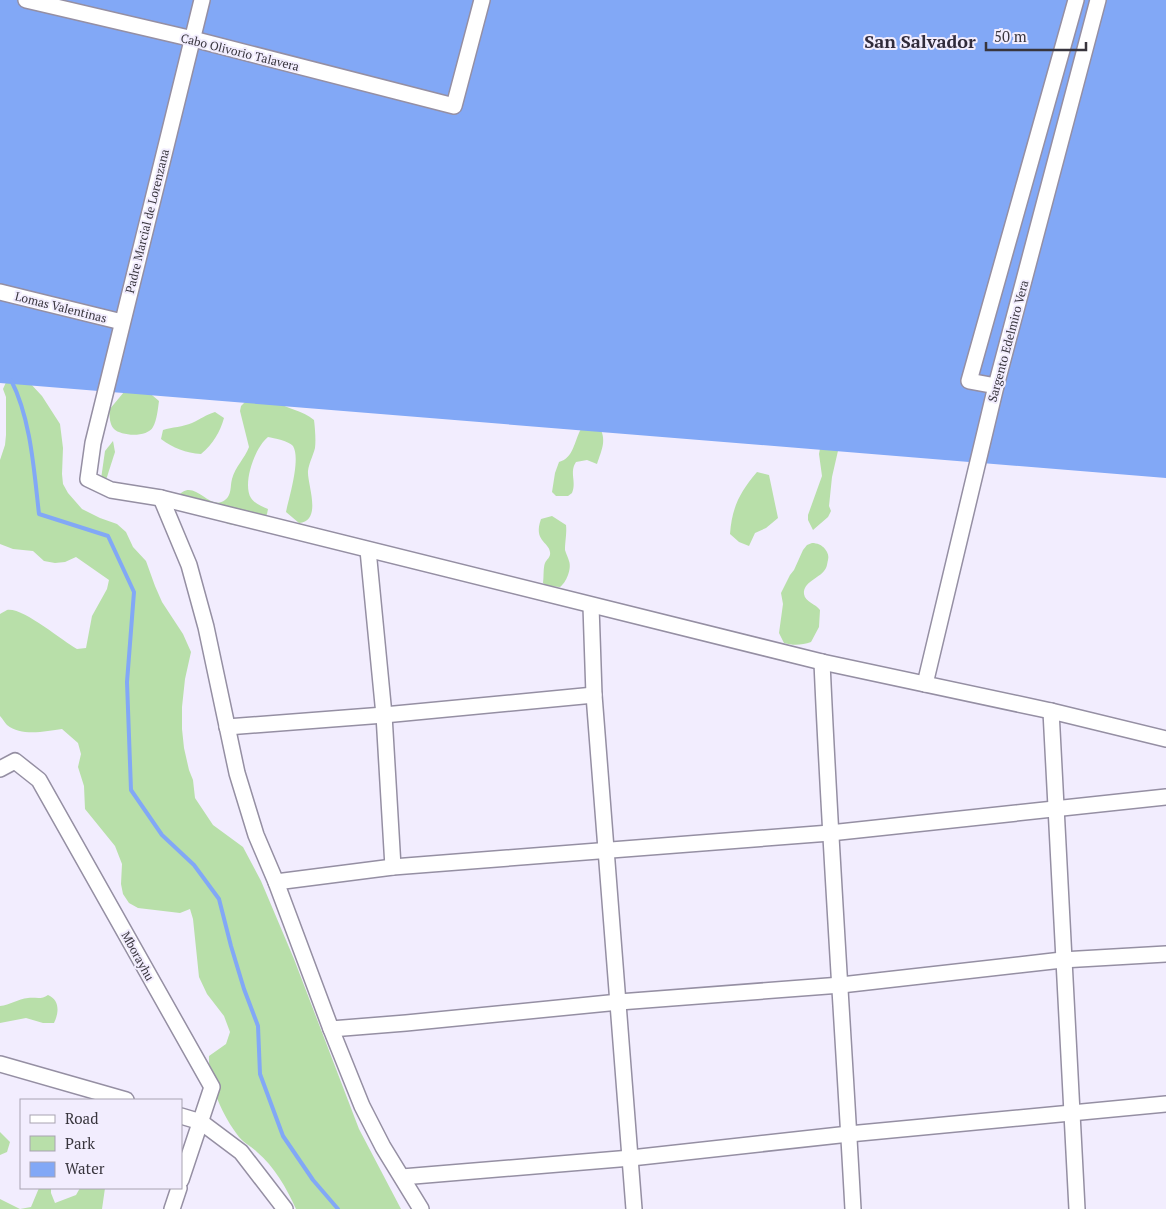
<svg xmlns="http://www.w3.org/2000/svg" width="1166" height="1209" font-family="'PT Serif',serif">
  <rect width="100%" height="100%" fill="#f2edfe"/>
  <g fill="#b8dfa9">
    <path d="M7 380 29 382 42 396 60 424 63 448 62 474 63 484 68 493 82 509 100 518 117 524 126 532 133 547 146 561 155 586 162 602 183 634 191 652 185 679 182 707V729L184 748 189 770 193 780 195 798 213 825 243 847 261 881 294 959 359 1129 401 1209H296C287 1189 274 1166 257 1152 251 1146 245 1144 239 1137 222 1115 208 1084 209 1056L226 1044 230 1032 224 1016 207 994 199 977 193 919 190 909 180 913 138 908 129 903 123 894 121 884 122 864 115 846 85 809 84 786 78 767 81 754 78 743 62 729C46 731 22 737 7 725 5 723 3 719 0 716V614C2 613 5 611 7 610 23 607 62 641 77 649L86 648 92 616 107 589 109 580 76 557 65 562 55 563 44 561 33 551 13 549 0 544V460L5 445 6 435V397L3 389Z"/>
    <path d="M146 390 159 401C158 408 157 420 153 427 147 438 121 436 114 429 109 424 110 416 109 410L124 392Z"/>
    <path d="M273 400C286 409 303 410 314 420 315 428 316 440 315 448 313 456 309 463 308 471 307 484 323 521 299 523L286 512C289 498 301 459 293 446 289 441 274 438 268 437 255 447 242 484 251 498 255 504 262 506 268 509L267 514 260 528H249L228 524 203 509 177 498C193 474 209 513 225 500 232 495 230 486 232 479 235 467 245 458 249 447L240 411 241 406 245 402Z"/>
    <path d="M215 412 224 418C220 432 213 444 201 454 186 453 173 448 161 439L163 430C172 427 183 427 192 423 201 419 205 415 215 412Z"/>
    <path d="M599 426C607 440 602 449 597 464L587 460 576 462C569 472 577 482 572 493L568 496H556L552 492 555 473 559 462C574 458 574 441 581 429Z"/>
    <polygon points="113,441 115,452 106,480 101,479 105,451"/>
    <polygon points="840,442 832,477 829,506 831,511 828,517 813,530 808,520 808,515 822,476 819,454 821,443"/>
    <path d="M757 472 769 475 778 518 766 528 755 533 749 546 739 542 730 534C732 507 740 492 757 472Z"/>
    <path d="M552 516 566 525C567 533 565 541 565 550 566 554 568 557 569 561 572 569 566 583 560 587L548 586 543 583C544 577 543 568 545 563 547 559 551 557 550 552 549 542 533 541 541 519Z"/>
    <path d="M812 543C817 543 822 545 825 549 828 553 829 556 828 560 827 564 827 568 824 571 819 578 803 582 804 594 805 602 816 604 820 610L819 627 811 642C802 645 794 646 784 643L779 633 783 604 781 593 790 575 794 570 803 550 807 545Z"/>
    <path d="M48 995C60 1000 59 1013 54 1023H43L26 1018 0 1023V1006C10 1005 18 999 28 998 36 997 41 1000 48 995Z"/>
    <polygon points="0,1132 10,1142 7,1152 0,1155"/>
    <polygon points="39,1188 51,1188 51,1193 55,1203 76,1195 80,1188 105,1188 102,1209 0,1209 0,1199 20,1209 31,1207"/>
  </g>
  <polygon fill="#82a8f6" points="0,0 1166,0 1166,478 0,383"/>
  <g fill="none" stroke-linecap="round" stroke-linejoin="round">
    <path stroke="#82a8f6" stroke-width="4" d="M11 380C31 419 34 471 39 514L108 536 134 592 127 682 131 790 162 835 194 865 219 899 231 946 244 989 258 1026 260 1074 283 1136 313 1180 338 1209"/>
    <defs>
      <g id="minor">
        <polyline points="26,0 193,39 454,106 482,0"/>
        <polyline points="202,0 93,443 88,479 111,490 161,498 822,662 1051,711 1166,739"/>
        <polyline points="0,292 122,322"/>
        <polyline points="996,386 969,381 1076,0"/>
        <polyline points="161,498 189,565 206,627 237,773 256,835 276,882 331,1029 362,1106 383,1147 421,1209"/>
        <polyline points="368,550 384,715 393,867"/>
        <polyline points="591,606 594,695 634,1209"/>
        <path d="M822 662C830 845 843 1027 853 1209"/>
        <polyline points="925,684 996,386 1098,0"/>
        <polyline points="1051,711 1077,1209"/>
        <polyline points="227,727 384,715 594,695"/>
        <polyline points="0,769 15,761 39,780 212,1087 181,1180"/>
        <polyline points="276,882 393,867 830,833 1166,797"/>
        <polyline points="331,1029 406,1023 619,1002 841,985 1062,960 1166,954"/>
        <polyline points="0,1064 126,1100"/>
        <polyline points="181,1116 201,1122 241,1152 285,1209"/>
        <polyline points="402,1177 631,1158 849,1134 1166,1104"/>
        <polyline points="172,1209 179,1188"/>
      </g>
    </defs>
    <use href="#minor" stroke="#958fa3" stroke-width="18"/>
    <use href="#minor" stroke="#fff" stroke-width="15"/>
  </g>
  <g text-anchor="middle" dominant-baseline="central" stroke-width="4" stroke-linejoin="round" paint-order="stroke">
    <g font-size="12" fill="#38353d" stroke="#f2edfe">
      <text transform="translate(240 52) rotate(14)">Cabo Olivorio Talavera</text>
      <text transform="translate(147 221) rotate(-76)">Padre Marcial de Lorenzana</text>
      <text transform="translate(61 307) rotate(14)">Lomas Valentinas</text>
      <text transform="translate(1008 341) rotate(-75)">Sargento Edelmiro Vera</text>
      <text transform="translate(138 956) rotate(61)">Mborayhu</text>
    </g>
    <g font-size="18" font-weight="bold" fill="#302b3b" stroke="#f2edfe">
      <text x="920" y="41">San Salvador</text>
    </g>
  </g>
  <rect x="20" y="1099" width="162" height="90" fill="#f2edfe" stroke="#a8a3b1"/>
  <rect x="30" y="1115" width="25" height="8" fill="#ffffff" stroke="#a8a3b1"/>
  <text x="65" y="1124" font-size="15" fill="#38353d">Road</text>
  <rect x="30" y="1136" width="25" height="15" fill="#b8dfa9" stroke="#a8a3b1"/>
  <text x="65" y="1149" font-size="15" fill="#38353d">Park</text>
  <rect x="30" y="1162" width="25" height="15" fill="#82a8f6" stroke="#a8a3b1"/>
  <text x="65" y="1174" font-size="15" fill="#38353d">Water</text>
  <path d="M986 42v8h100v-8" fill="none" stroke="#38353d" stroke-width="2.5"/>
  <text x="994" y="42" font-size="15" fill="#38353d" stroke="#f2edfe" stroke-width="4" paint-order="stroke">50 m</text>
</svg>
